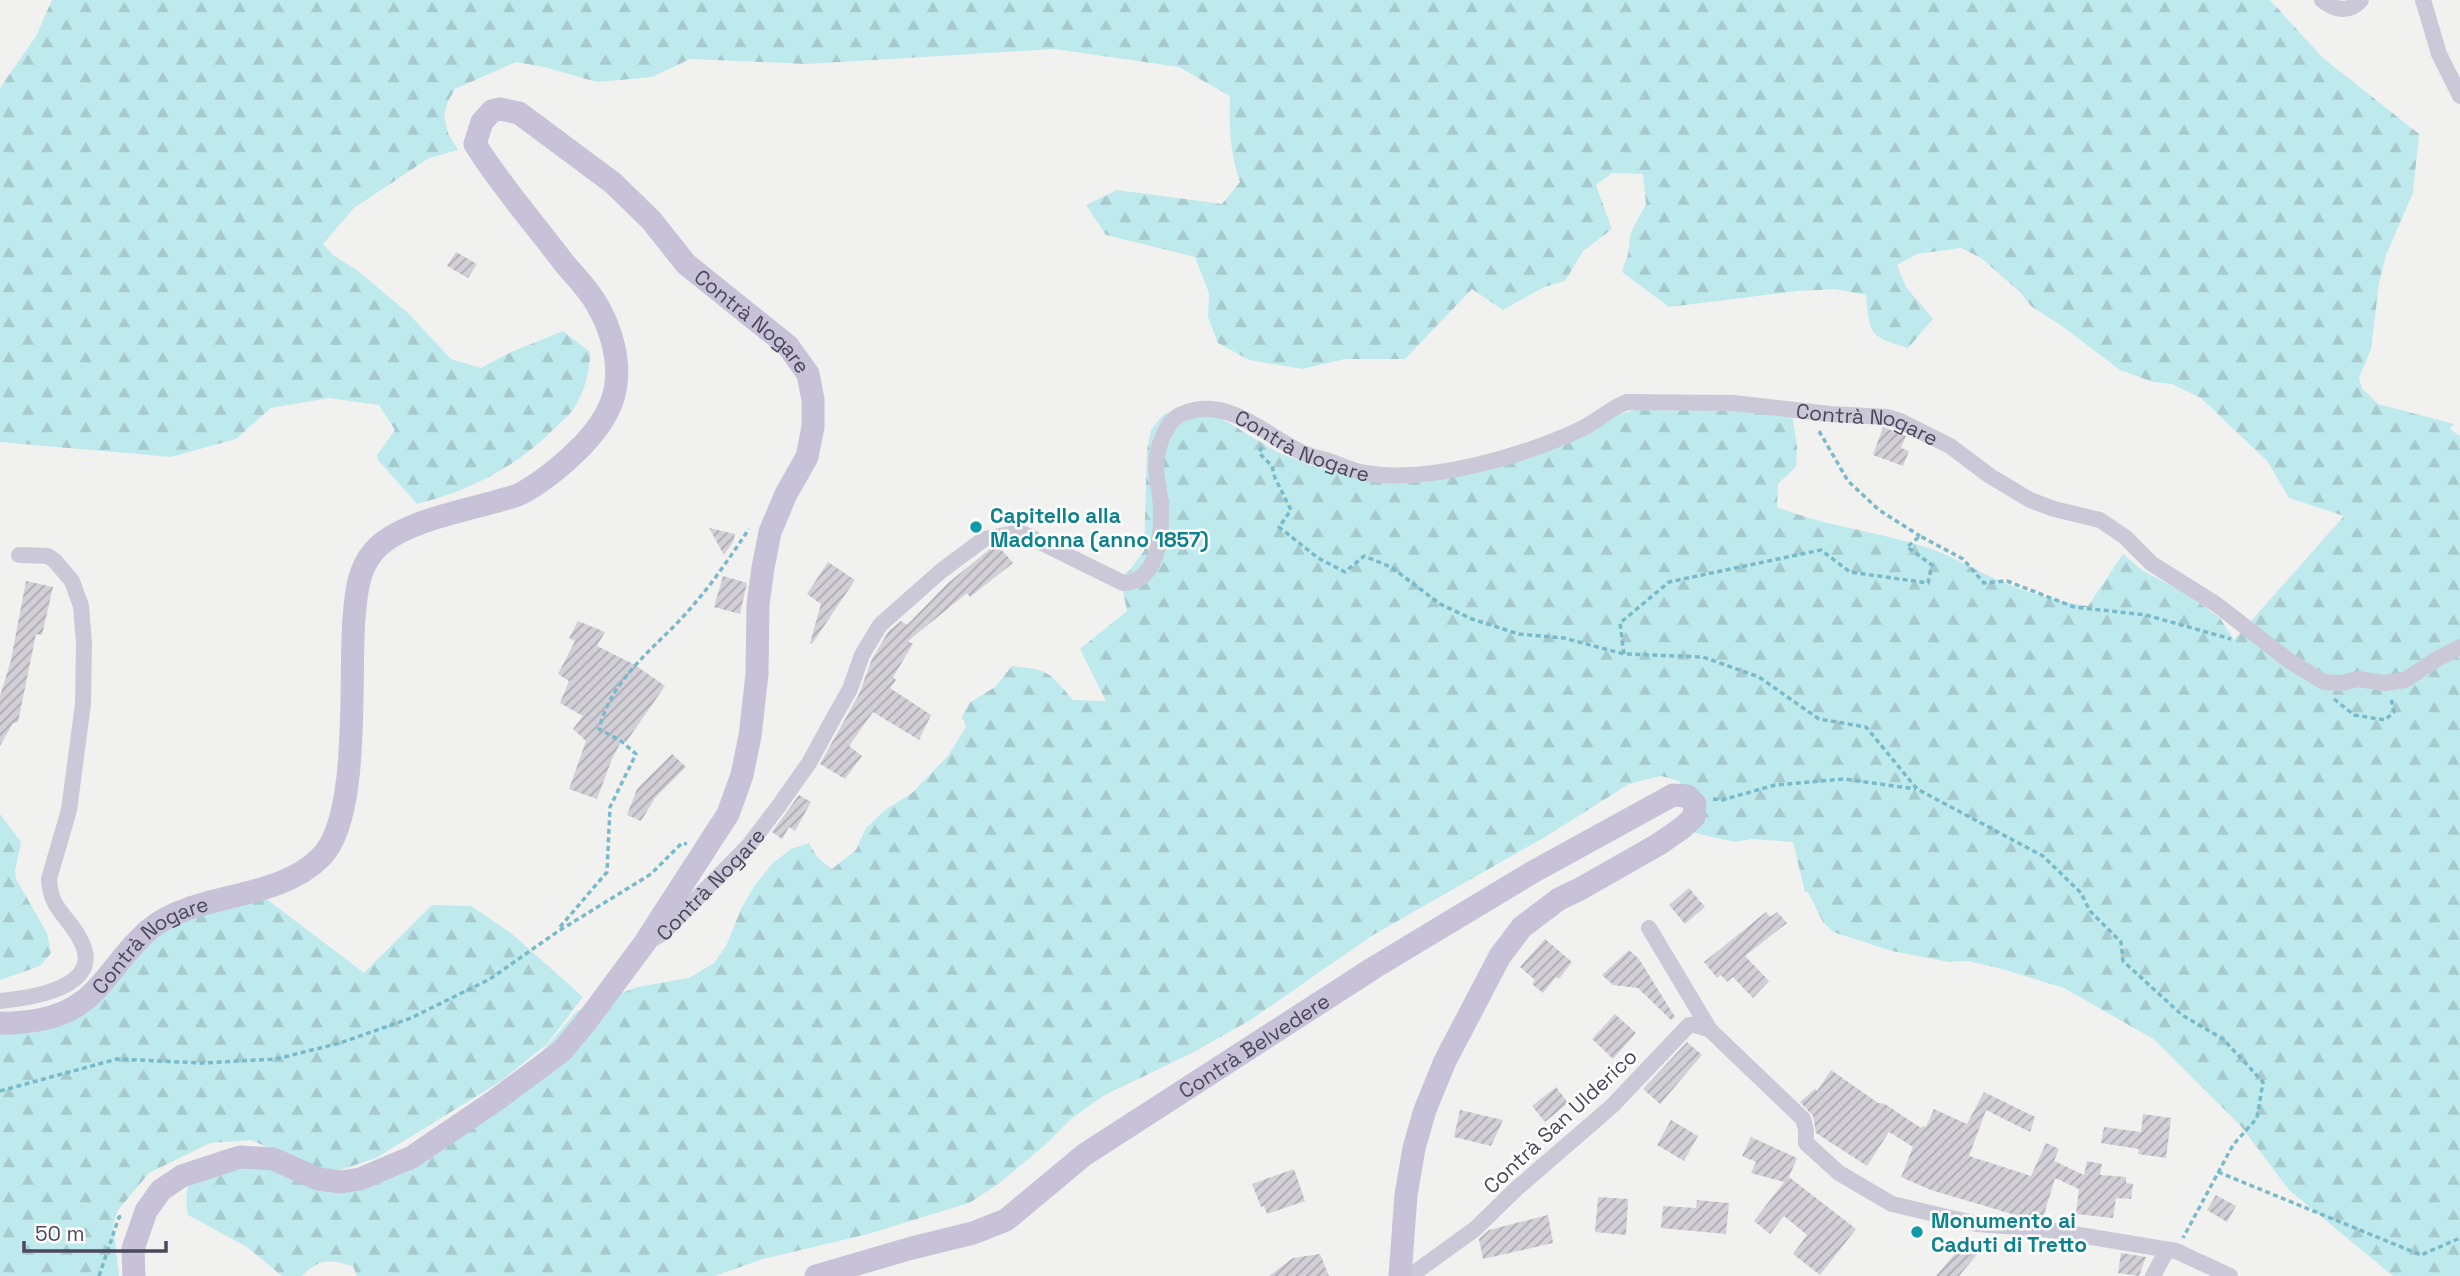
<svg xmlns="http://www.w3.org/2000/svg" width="2460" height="1276" font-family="'Space Grotesk',sans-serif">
  <defs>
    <pattern id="forest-firs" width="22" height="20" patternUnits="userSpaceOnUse" patternTransform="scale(1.75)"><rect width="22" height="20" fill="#bfeaed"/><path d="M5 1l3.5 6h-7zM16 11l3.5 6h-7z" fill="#a6cace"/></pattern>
    <pattern id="building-hatch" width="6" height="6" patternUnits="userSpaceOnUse" patternTransform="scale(1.75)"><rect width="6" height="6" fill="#d2cfd6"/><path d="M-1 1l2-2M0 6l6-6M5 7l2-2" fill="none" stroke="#acaab1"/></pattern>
  </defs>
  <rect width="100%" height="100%" fill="#f1f1ef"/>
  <g fill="url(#forest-firs)">
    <path d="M52 0H2270L2323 58 2419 134 2413 193 2386 255 2379 283 2371 349 2359 378 2362 388 2378 404 2454 424 2450 429 2460 436V1276H2393L2289 1190 2240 1125 2155 1040 2064 988 1999 968 1968 961 1949 962 1892 951 1833 932 1823 922 1808 892H1805L1793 842 1752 839 1735 842 1686 831 1689 800 1679 781 1661 776 1629 784 1545 837 1373 935 1252 1019 1194 1052 1103 1096 1071 1119 1045 1145 997 1185 969 1203 868 1234 763 1259 715 1276H357L353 1266C329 1260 321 1257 302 1276H282L247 1247 188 1215C183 1189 189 1177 209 1161L356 1174 395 1155 533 1062 577 1011 637 987 689 978 714 963 726 946 742 907 757 882 773 863 791 849 809 843 818 858 832 869 856 850 866 828 885 810 912 793 948 756 966 727 962 717 969 703 995 687 1012 666C1050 670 1048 671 1073 700L1106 701 1080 649 1127 611 1122 586 1123 575 1129 571 1144 551 1147 450 1151 430 1163 415 1173 411 1214 414 1277 452 1315 467 1369 480 1556 445 1621 414 1635 410 1792 411 1797 447 1796 467 1778 484 1777 507C1829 528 1885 532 1937 551 1956 558 1973 569 1991 577 2021 591 2055 601 2088 606L2123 554 2143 571 2184 592 2220 618 2234 640 2344 516 2289 498 2268 462 2201 398 2172 384 2153 382 2120 370 2059 324 2031 306 2020 292 1981 258 1961 248 1917 254 1897 265 1906 287 1933 319 1908 348C1868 336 1870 334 1866 295L1835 289 1797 291 1669 307 1622 272 1628 254 1631 232 1646 204 1643 174 1612 173 1596 185 1612 229 1583 251 1565 281 1544 287 1503 310 1472 289 1405 359H1345L1302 369 1249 360 1218 343 1208 317 1209 293 1195 257 1106 235 1086 205 1117 190 1222 204 1240 182C1230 153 1229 126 1230 96L1179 67 1055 49 807 64 690 59 652 77 597 82 544 67 516 62 455 89 448 101 444 116 448 133 458 150 429 158 354 208 323 244 333 255 358 271 409 314 451 359 481 368 509 353 563 331 590 352C590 371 585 391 574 408 570 415 562 421 556 427 518 466 470 491 417 504L378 460 377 455 395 430 379 405 329 398 271 408 236 439 171 457 0 442V88L36 36Z"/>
    <polygon points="0,814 21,842 15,871 16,879 47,933 51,953 40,966 0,980"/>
    <polygon points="260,894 364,973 432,905 471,906 511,933 583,997 547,1044 501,1081 376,1158 340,1170 315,1168 251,1140 210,1143 149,1173 118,1210 113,1225 119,1276 0,1276 0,1027 53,1023 175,923"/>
  </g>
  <g fill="url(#building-hatch)">
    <polygon points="456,252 477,264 468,278 447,266"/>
    <polygon points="1883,427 1906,436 1901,448 1909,451 1903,466 1873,455"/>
    <polygon points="709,528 735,534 733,542 724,555"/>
    <polygon points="999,547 1013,563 970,597 967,593 908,641 913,644 893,677 896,680 890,688 931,715 919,740 873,712 849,746 862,756 845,779 820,764 859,694 872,659 888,632 901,621 907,625 948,583 990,549"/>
    <polygon points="828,562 855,580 812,644 810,643 821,604 807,594"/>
    <polygon points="723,576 747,583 740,614 714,607"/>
    <polygon points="26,581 53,587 42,635 36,634 18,722 13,723 0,746 0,696 11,660"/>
    <polygon points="578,621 605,632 597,646 635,665 665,686 626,742 622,740 612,759 597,799 569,789 586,741 573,729 583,716 560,703 569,681 558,674 575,641 569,638"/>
    <polygon points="672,754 686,767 655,798 641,821 627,815 637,789"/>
    <polygon points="799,795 811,802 795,831 789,827 782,839 772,832"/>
    <polygon points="1689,888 1705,907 1685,924 1669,905"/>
    <polygon points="1766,912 1770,917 1777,912 1787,923 1745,956 1769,981 1753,998 1733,977 1727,982 1721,975 1717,978 1704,962"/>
    <polygon points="1545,939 1572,962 1559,979 1556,977 1543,993 1532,984 1535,980 1520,967"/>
    <polygon points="1629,950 1639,959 1675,1017 1671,1020 1638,988 1613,985 1602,975"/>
    <polygon points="1615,1014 1636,1033 1613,1059 1592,1039"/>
    <polygon points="1687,1042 1702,1055 1660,1104 1643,1089"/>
    <polygon points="1831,1070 1878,1103 1885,1104 1921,1128 1923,1126 1926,1127 1934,1109 1967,1124 1984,1092 2035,1117 2030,1132 1986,1110 1969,1156 2031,1176 2046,1143 2059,1149 2054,1161 2084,1175 2087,1161 2102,1164 2100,1175 2126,1177 2126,1183 2133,1184 2131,1199 2116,1198 2113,1218 2076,1214 2079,1189 2055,1178 2043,1218 2022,1217 1931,1190 1901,1177 1913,1147 1889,1132 1867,1166 1816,1133 1813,1116 1800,1102 1815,1089 1817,1091"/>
    <polygon points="1556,1087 1568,1103 1545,1122 1532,1106"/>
    <polygon points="1460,1110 1503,1120 1491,1146 1454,1137"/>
    <polygon points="2143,1114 2171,1118 2166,1158 2138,1154 2139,1149 2101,1143 2104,1127 2141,1132"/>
    <polygon points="1671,1120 1698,1136 1684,1161 1657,1145"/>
    <polygon points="1751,1137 1797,1158 1789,1177 1856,1229 1820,1275 1793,1254 1807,1235 1784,1216 1770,1234 1754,1221 1784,1182 1751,1173 1756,1162 1742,1156"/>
    <polygon points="1294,1169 1305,1201 1267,1214 1264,1206 1261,1207 1252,1184"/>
    <polygon points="2216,1195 2236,1206 2227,1222 2207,1210"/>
    <polygon points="1598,1197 1628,1199 1626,1235 1595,1232"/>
    <polygon points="1697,1200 1729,1203 1726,1234 1661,1228 1663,1206 1696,1208"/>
    <polygon points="1548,1215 1553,1243 1483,1259 1479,1239 1489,1230"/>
    <polygon points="1967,1240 1980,1251 1959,1276 1936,1276"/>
    <polygon points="2121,1253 2146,1257 2139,1276 2118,1273"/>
    <polygon points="1320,1254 1329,1276 1269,1276 1293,1258"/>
  </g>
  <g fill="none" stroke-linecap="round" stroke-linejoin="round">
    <g stroke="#78baca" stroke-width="3.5" stroke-dasharray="5 3.5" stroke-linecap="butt">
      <polyline points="1819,431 1848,481 1879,510 1920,536"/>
      <polyline points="1262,447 1259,453 1272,466 1275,478 1291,510 1279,527 1318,558 1345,572 1364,556 1391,567 1440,604 1472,619 1519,634 1564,638 1624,654 1703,657 1759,677 1819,719 1866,727 1917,789 2043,856 2081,893 2090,911 2121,942 2123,961 2182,1015 2223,1039 2263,1082 2257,1118 2233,1145 2183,1238"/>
      <polyline points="1624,654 1620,623 1669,582 1821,550 1850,572 1928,583 1932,565 1907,547 1920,536 1963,559 1984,583 2007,581 2074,607 2146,615 2231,639"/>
      <polyline points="2334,699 2354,715 2385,720 2394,712 2391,698"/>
      <polyline points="1713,799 1722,800 1775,785 1844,779 1916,789"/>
      <path d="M560 927 607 872 610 807 636 754 621 741 599 729C613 673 661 645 695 603 715 580 732 554 749 529"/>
      <polyline points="0,1091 117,1059 202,1063 276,1059 340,1043 411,1018 490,979 557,932 651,874 682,843 687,844"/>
      <polyline points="2218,1172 2421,1255 2460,1238"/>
      <polyline points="99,1276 119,1217 123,1216"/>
    </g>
    <g stroke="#cbc9d8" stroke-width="16">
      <path d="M2322 0C2335 11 2349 13 2361 0"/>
      <polyline points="2423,0 2439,54 2460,96"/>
      <polyline points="1649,928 1710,1030"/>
      <path id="s1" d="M651 940 663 933 749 845 778 807 809 763 833 719 850 689 862 655 880 625 941 571 984 539 1015 533 1024 534 1123 583C1159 582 1162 533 1161 506 1160 492 1156 478 1156 464 1157 448 1166 420 1182 414 1226 395 1263 433 1299 451 1308 456 1319 458 1329 461 1341 465 1352 471 1365 473 1428 484 1524 456 1581 429 1598 421 1610 408 1627 402L1734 403 1830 414 1888 417 1900 421 1950 446 1990 476 2030 500 2054 509 2100 520 2125 537 2152 564 2216 604 2288 660 2324 682 2342 683 2358 679 2384 683 2405 680 2437 659 2460 647"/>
      <path d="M0 1001C30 998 105 988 81 941 69 916 50 910 49 879L69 810 83 704 84 643 81 606 72 581 55 561 48 556 19 555"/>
      <polyline points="1410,1276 1475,1229 1515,1190 1612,1106 1689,1025 1695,1025 1710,1030 1803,1119 1806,1130 1806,1143 1839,1173 1892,1204 1977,1224 2043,1229 2176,1251 2230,1276"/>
      <polyline points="2153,1276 2167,1250"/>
    </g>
    <g stroke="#c7c2d7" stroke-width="23">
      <path id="s2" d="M0 1023C13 1024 25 1022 38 1020 100 1010 108 964 150 929 196 891 277 902 321 857 361 818 349 675 354 618 356 594 358 569 374 551 397 523 463 511 498 501 506 498 515 497 522 493 544 481 566 462 583 445 598 429 611 411 615 390 621 361 611 328 596 303 588 289 575 276 564 263 534 223 501 186 475 144L482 122 492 111 500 109 519 113 613 183 651 220 686 264 788 346 808 374 813 400V427L807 457 786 494 770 532 763 568 758 604 757 674 750 736 742 775 728 814 644 944 586 1022 562 1051 496 1100 412 1157 360 1179 341 1182 318 1179 273 1159 240 1157 182 1176 161 1190 146 1211 133 1249 134 1276"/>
      <path id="s3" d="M816 1276 912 1248 973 1233 1006 1220 1084 1155 1375 967 1531 873 1673 795 1687 796 1695 804 1694 817 1682 828 1659 844 1580 889 1559 899 1522 927 1500 956 1445 1061 1425 1110 1414 1148 1406 1195 1400 1276"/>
    </g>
  </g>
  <g fill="#0f9aa8" stroke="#fff" stroke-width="2.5">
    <circle cx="976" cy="527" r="7"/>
    <circle cx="1917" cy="1232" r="7"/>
  </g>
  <g text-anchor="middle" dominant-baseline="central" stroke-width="5" stroke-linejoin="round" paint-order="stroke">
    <g font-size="21" fill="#4b485c" stroke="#fff">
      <text stroke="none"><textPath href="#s2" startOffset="1664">Contrà Nogare</textPath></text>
      <text stroke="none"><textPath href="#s1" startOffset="1594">Contrà Nogare</textPath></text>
      <text stroke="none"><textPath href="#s1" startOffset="1006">Contrà Nogare</textPath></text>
      <text stroke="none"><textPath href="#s1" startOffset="82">Contrà Nogare</textPath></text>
      <text stroke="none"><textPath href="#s2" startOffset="177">Contrà Nogare</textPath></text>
      <text stroke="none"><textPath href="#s3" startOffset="502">Contrà Belvedere</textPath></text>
      <text transform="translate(1560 1121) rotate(-43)">Contrà San Ulderico</text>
    </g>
    <g font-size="21" font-weight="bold" fill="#0d838f" stroke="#fff" text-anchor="start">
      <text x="990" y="515">Capitello alla<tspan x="990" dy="24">Madonna (anno 1857)</tspan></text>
      <text x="1931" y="1220">Monumento ai<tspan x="1931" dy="24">Caduti di Tretto</tspan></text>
    </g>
  </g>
  <path d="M24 1241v10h142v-10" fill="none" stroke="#4b485c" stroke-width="3.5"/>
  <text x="35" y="1241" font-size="21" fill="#4b485c" stroke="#ffffff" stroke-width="5" paint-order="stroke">50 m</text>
</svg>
